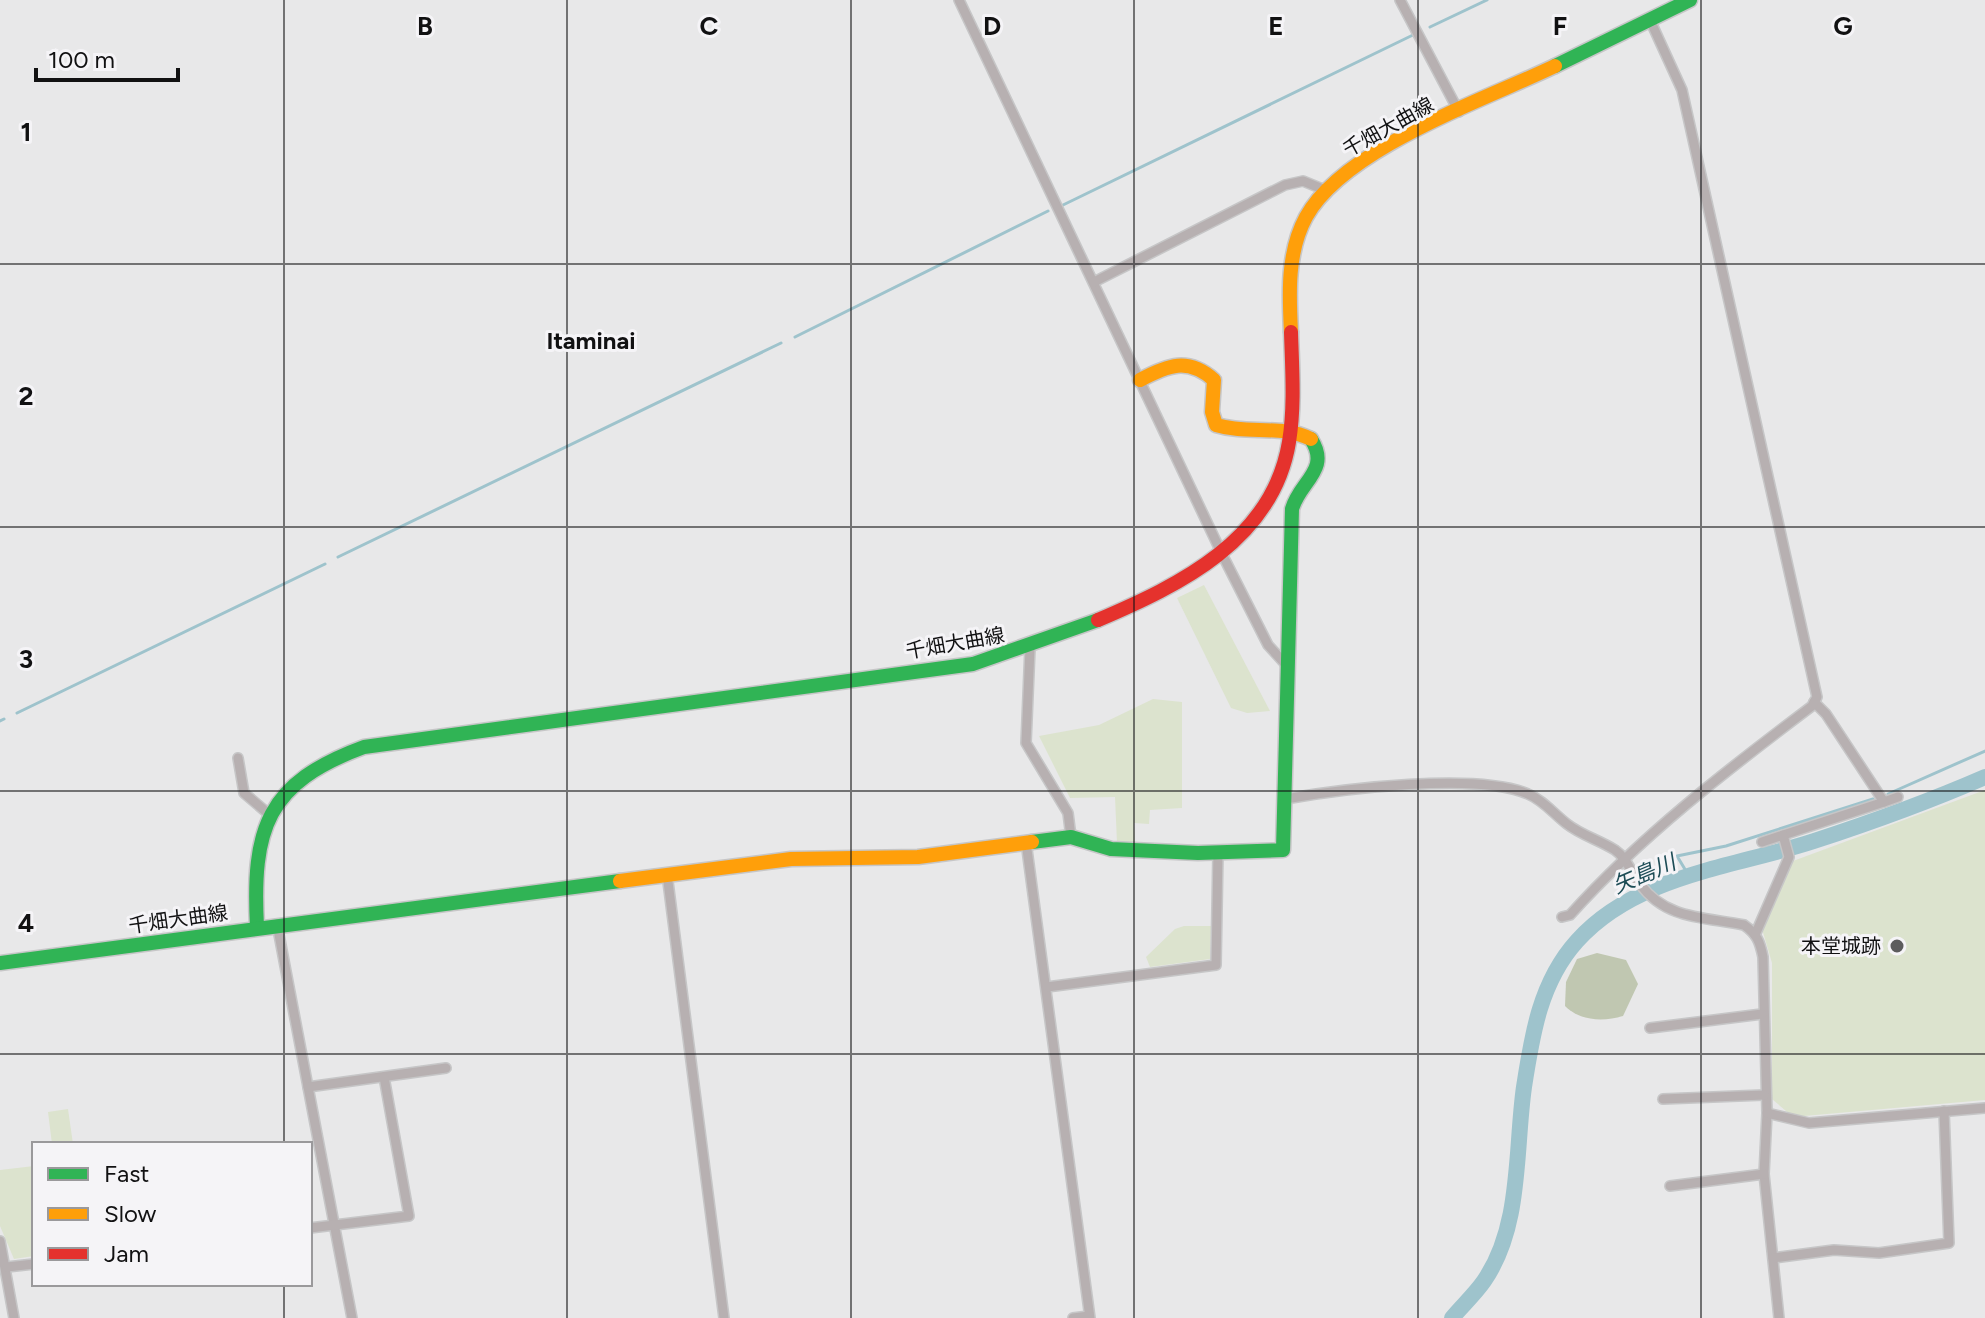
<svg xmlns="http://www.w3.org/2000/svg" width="1985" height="1318" font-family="Figtree,'Noto Sans JP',sans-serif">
  <rect width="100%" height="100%" fill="#e8e8e9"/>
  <g fill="#dce3ce">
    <polygon points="1204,585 1270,711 1247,713 1231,708 1177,598"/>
    <polygon points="1153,699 1182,702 1182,808 1150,810 1149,824 1134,823 1135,842 1117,843 1115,797 1070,798 1039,736 1099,725"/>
    <polygon points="1985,790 1985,1100 1793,1117 1772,1099 1772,963 1762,929 1793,861"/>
    <polygon points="1184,926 1211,926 1210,959 1150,967 1146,957 1175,929"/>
    <polygon points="68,1109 73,1144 52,1144 48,1112"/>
    <polygon points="34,1166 34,1256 14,1259 0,1226 0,1170"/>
  </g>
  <path fill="#c0c7b1" d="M1597 953 1626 960 1638 984 1623 1016C1603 1022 1580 1021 1565 1006L1566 982 1577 959Z"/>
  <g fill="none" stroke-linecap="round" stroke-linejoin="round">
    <g stroke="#9ec3cc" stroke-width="3">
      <polyline points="1430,27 1487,0"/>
      <polyline points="1063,205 1415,34"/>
      <polyline points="795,337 1048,211"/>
      <polyline points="338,557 781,343"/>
      <polyline points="17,713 325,564"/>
      <polyline points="0,721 4,719"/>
      <polyline points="1888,794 1985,751"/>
      <polyline points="1689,876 1677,856 1726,846 1873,799"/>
    </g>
    <path stroke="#9ec3cc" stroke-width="16" d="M1452 1318C1462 1306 1475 1294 1484 1281 1522 1226 1515 1150 1524 1087 1532 1035 1540 982 1577 941 1636 875 1735 867 1814 841 1872 822 1930 801 1985 777"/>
    <defs>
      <g id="street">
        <polyline points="959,0 1222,554 1268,645 1288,667"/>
        <polyline points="1400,0 1459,112"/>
        <polyline points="1094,282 1285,185 1303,181 1325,190"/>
        <polyline points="1030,648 1026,743 1068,813 1071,837"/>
        <polyline points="238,758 244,793 271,816"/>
        <path d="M1285 799C1342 789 1477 772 1528 794 1543 800 1554 814 1567 824 1581 835 1599 840 1615 850 1627 858 1631 873 1640 884 1666 920 1705 917 1744 925 1757 934 1760 942 1763 957L1767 1113 1764 1174 1779 1318"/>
        <polyline points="1884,802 1898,797"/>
        <polyline points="1026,842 1090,1318"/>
        <polyline points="1762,842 1884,802 1826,714 1814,702"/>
        <polyline points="667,874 724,1318"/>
        <path d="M1562 917 1570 915C1641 836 1727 770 1812 706L1817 697 1682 90 1650 20"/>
        <polyline points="277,924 352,1318"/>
        <polyline points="1755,935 1789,857 1783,835"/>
        <polyline points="1047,987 1216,965 1218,852"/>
        <polyline points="1650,1028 1762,1014"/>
        <polyline points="308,1087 446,1068"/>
        <polyline points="1663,1099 1764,1095"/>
        <polyline points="1767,1113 1809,1123 1985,1108"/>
        <polyline points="1670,1186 1764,1174"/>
        <polyline points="310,1228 409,1216 384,1077"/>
        <polyline points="0,1241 14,1318"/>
        <polyline points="1773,1258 1834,1250 1879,1253 1949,1243 1944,1111"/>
        <polyline points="7,1267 34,1264"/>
        <polyline points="1073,1318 1089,1316"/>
      </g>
      <g id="fast">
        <polyline points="1555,66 1690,0"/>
        <path d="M1032 842 1071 837 1111 849 1198 853 1283 850 1292 509C1300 481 1331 470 1311 439"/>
        <path d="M257 927C252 829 266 783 364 747L973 664 1098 620"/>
        <polyline points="0,963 620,881"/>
      </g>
      <g id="slow">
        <path d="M1291 332C1289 294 1287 252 1306 217 1344 148 1484 100 1555 66"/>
        <path d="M1140 380C1168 365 1188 357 1214 380L1212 412 1216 425C1249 435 1280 424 1311 439"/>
        <polyline points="620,881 791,859 918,857 1032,842"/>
      </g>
      <path id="jam" d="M1098 620C1180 585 1273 540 1289 442 1295 405 1292 368 1291 332"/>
    </defs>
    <use href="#street" stroke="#c6c6c7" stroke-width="12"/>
    <use href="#fast" stroke="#c6c6c7" stroke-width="17"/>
    <use href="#slow" stroke="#c6c6c7" stroke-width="17"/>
    <use href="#jam" stroke="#c6c6c7" stroke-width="17"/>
    <use href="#street" stroke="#b7b0b1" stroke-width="9"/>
    <use href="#fast" stroke="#30b455" stroke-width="14"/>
    <use href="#slow" stroke="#ff9f0a" stroke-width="14"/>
    <use href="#jam" stroke="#e5322d" stroke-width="14"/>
  </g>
  <path fill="none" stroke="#111112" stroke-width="2" stroke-opacity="0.55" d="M284 0V1144M567 0V1318M851 0V1318M1134 0V1318M1418 0V1318M1701 0V1318M0 264H1985M0 527H1985M0 791H1985M0 1054H1985M284 1284V1318"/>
  <circle fill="#5c5c5d" stroke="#f5f4f7" stroke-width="3" cx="1897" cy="946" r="8"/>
  <g text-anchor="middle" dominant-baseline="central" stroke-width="6" stroke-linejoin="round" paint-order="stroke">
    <g font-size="20" fill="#111112" stroke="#f5f4f7">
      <text transform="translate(1388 127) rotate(-29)">千畑大曲線</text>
      <text transform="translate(955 643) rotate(-10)">千畑大曲線</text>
      <text transform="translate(178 919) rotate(-8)">千畑大曲線</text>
    </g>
    <g font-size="20" fill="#111112" stroke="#f5f4f7" text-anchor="end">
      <text x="1881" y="946">本堂城跡</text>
    </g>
    <g font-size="22" font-style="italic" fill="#1d4c56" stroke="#f5f4f7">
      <text transform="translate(1644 874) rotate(-23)">矢島川</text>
    </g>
    <g font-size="24" font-weight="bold" fill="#111112" stroke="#f5f4f7">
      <text x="591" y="340">Itaminai</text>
    </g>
  </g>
  <g font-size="26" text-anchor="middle" font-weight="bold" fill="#111112" stroke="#f5f4f7" stroke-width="6" stroke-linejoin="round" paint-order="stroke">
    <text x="425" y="35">B</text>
    <text x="709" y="35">C</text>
    <text x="992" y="35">D</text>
    <text x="1276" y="35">E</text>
    <text x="1560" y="35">F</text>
    <text x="1843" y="35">G</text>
    <text x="26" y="141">1</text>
    <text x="26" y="405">2</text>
    <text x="26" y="668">3</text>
    <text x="26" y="932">4</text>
  </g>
  <rect x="32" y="1142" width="280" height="144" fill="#f5f4f7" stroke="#9a999b" stroke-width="2"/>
  <rect x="48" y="1168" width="40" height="12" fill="#30b455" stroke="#9a999b" stroke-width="2"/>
  <text x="104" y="1182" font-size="24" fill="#111112">Fast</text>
  <rect x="48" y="1208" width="40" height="12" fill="#ff9f0a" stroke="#9a999b" stroke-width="2"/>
  <text x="104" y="1222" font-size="24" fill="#111112">Slow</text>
  <rect x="48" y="1248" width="40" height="12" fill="#e5322d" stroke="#9a999b" stroke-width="2"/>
  <text x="104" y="1262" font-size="24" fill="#111112">Jam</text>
  <path d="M36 68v12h142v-12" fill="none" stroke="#111112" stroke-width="4"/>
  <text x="48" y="68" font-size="24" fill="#111112" stroke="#f5f4f7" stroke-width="6" paint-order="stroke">100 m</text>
</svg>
